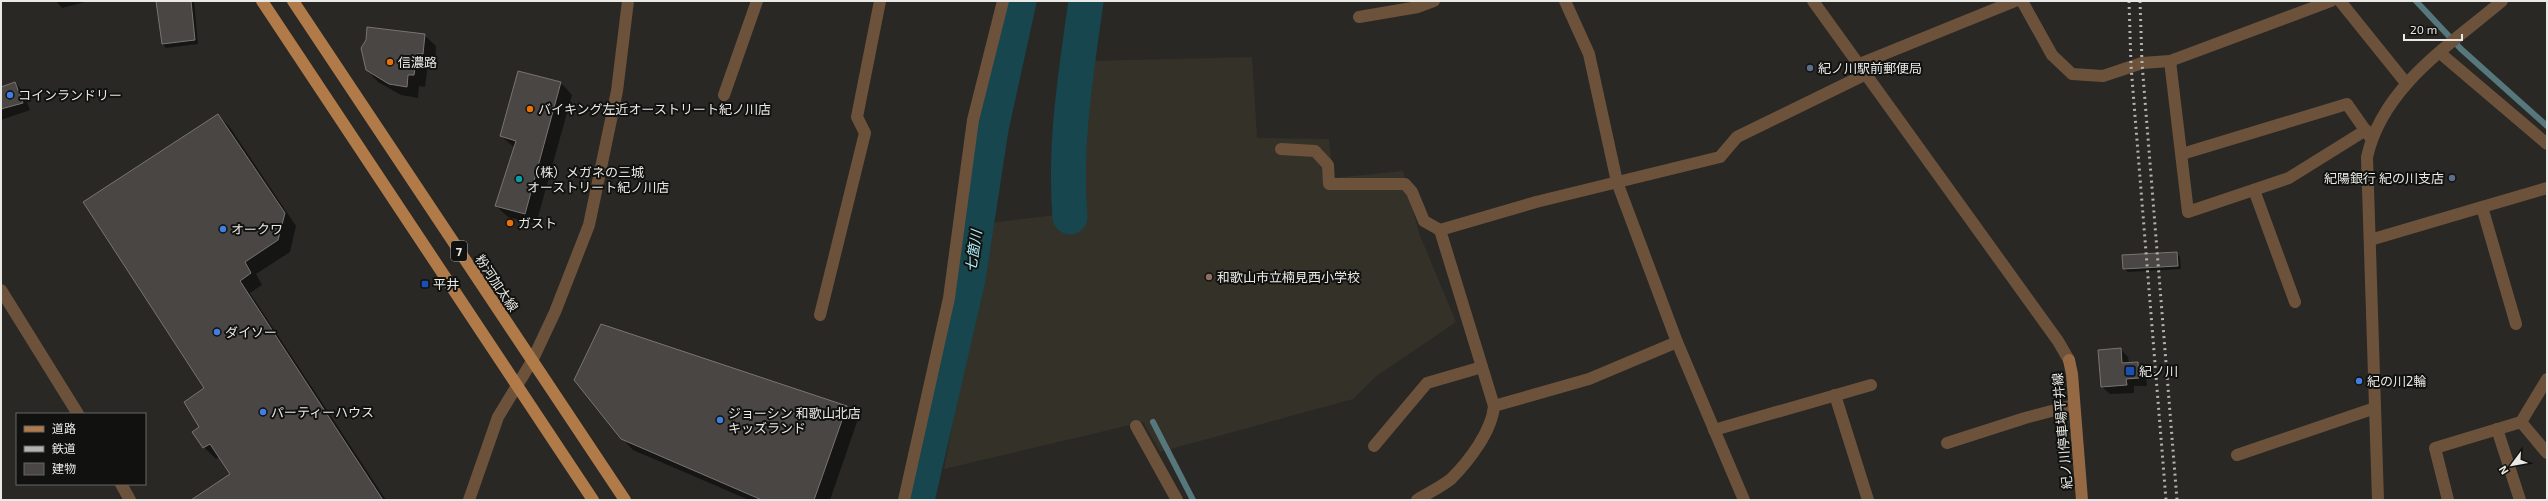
<svg xmlns="http://www.w3.org/2000/svg" width="2548" height="501" font-family="'Exo 2','Noto Sans JP',sans-serif">
  <rect width="100%" height="100%" fill="#292824"/>
  <polygon fill="#333128" points="1252,57 1257,138 1329,139 1333,178 1403,171 1419,233 1456,322 1375,377 1353,399 1160,452 1143,422 944,469 990,223 1081,212 1089,61"/>
  <g fill="#0007">
    <polygon points="56,1 89,1 62,8"/>
    <polygon points="157,1 194,1 198,44 166,48 163,44"/>
    <polygon points="424,35 436,46 435,65 428,65 425,87 419,86 418,98 401,95 378,82 367,70"/>
    <polygon points="15,83 23,91 30,110 1,120 1,88"/>
    <polygon points="561,83 572,95 536,224 508,217 496,206 515,148 501,136"/>
    <polygon points="218,115 229,126 296,226 290,252 256,274 262,285 250,293 386,500 193,500 231,475 219,457 216,459 204,447 200,427 205,389"/>
    <polygon points="2176,253 2180,257 2181,269 2128,272 2124,269"/>
    <polygon points="2120,349 2128,357 2129,364 2138,363 2146,371 2147,386 2134,386 2134,393 2110,394 2102,387"/>
    <polygon points="846,407 858,419 830,500 749,500 633,450 622,438"/>
  </g>
  <g fill="none" stroke-linecap="round" stroke-linejoin="round">
    <g stroke="#56777c" stroke-width="6">
      <polyline points="2416,1 2461,49 2547,126"/>
      <polyline points="1153,422 1193,500"/>
    </g>
    <g stroke="#17464e" stroke-width="35">
      <path d="M1070 217C1064 144 1076 73 1086 1"/>
      <polyline points="917,500 968,279 991,129 1019,1"/>
    </g>
  </g>
  <g fill="#4a4643" stroke="#797472">
    <polygon points="156,1 191,1 195,40 162,44"/>
    <polygon points="367,27 425,34 423,54 417,54 414,75 408,75 407,87 389,84 366,70 361,48 366,40"/>
    <polygon points="518,71 561,82 525,214 495,206 516,141 500,136"/>
    <polygon points="15,82 23,103 1,109 1,87"/>
    <polygon points="218,114 285,213 278,240 245,262 251,273 240,281 383,500 191,500 230,474 210,444 203,448 192,432 199,427 184,402 204,388 83,202"/>
    <polygon points="2177,252 2178,266 2123,269 2122,255"/>
    <polygon points="601,324 847,406 814,500 762,500 621,439 574,380"/>
    <polygon points="2121,348 2122,363 2138,362 2139,378 2126,379 2127,385 2101,387 2098,350"/>
  </g>
  <g fill="none" stroke-linecap="round" stroke-linejoin="round">
    <g stroke="#6d523b" stroke-width="12">
      <polyline points="1565,1 1589,54 1617,182 1677,342 1744,500"/>
      <polyline points="1813,1 2058,341 2069,360"/>
      <polyline points="2022,1 2052,55 2072,74 2103,76 2142,63 2170,61 2331,1"/>
      <polyline points="2340,1 2406,83"/>
      <polyline points="1359,17 1418,7 1434,1"/>
      <polyline points="2440,53 2547,144"/>
      <polyline points="2170,61 2188,212 2289,178 2366,130"/>
      <polyline points="1857,65 2015,1"/>
      <polyline points="724,95 757,1"/>
      <polyline points="1281,149 1315,151 1328,165 1329,184 1405,184 1412,192 1424,221 1440,230"/>
      <polyline points="2182,154 2347,104 2370,137"/>
      <polyline points="2254,190 2295,302"/>
      <polyline points="2482,207 2547,188"/>
      <polyline points="2370,240 2482,207 2516,324"/>
      <polyline points="820,315 865,133 857,117 880,1"/>
      <polyline points="532,361 555,312 589,225 617,91 628,1"/>
      <polyline points="1835,395 1868,500"/>
      <polyline points="1494,406 1589,379 1677,342"/>
      <polyline points="2521,422 2547,379"/>
      <polyline points="1136,426 1177,500"/>
      <polyline points="2497,429 2520,500"/>
      <polyline points="1714,430 1871,385"/>
      <polyline points="1947,443 2025,418 2074,405"/>
      <polyline points="1374,446 1427,383 1482,367"/>
      <polyline points="2237,455 2375,408"/>
      <polyline points="904,500 949,298 973,120 1003,1"/>
      <path d="M1417 500C1428 493 1441 487 1451 479 1469 461 1492 431 1494 406L1440 230 1536 202 1720 157 1737 137 1864 75"/>
      <path d="M2378 500 2367 157C2383 86 2450 45 2502 1"/>
      <polyline points="2448,500 2435,448 2521,422 2547,453"/>
    </g>
    <g stroke="#6d523b" stroke-width="12">
      <polyline points="1,290 78,414"/>
      <polyline points="121,484 130,500"/>
      <polyline points="469,500 498,417 532,361"/>
    </g>
    <polyline stroke="#946944" stroke-width="12" points="2069,360 2072,374 2082,500"/>
    <g stroke="#b17a49" stroke-width="12">
      <polyline points="262,1 593,500"/>
      <polyline points="293,1 625,500"/>
    </g>
    <g stroke="#b3b3b0" stroke-width="3" stroke-dasharray="2 4" stroke-linecap="butt">
      <polyline points="2129,1 2131,66 2166,500"/>
      <polyline points="2140,1 2142,63 2177,500"/>
    </g>
  </g>
  <g fill="#e8710a" stroke="#11110f" stroke-width="1.5">
    <circle cx="390" cy="62" r="4"/>
    <circle cx="530" cy="109" r="4"/>
    <circle cx="510" cy="223" r="4"/>
  </g>
  <g fill="#5c6f8a" stroke="#11110f" stroke-width="1.5">
    <circle cx="1810" cy="68" r="4"/>
    <circle cx="2452" cy="178" r="4"/>
  </g>
  <g fill="#3f7fe0" stroke="#11110f" stroke-width="1.5">
    <circle cx="10" cy="95" r="4"/>
    <circle cx="223" cy="229" r="4"/>
    <circle cx="217" cy="332" r="4"/>
    <circle cx="2359" cy="381" r="4"/>
    <circle cx="263" cy="412" r="4"/>
    <circle cx="720" cy="420" r="4"/>
  </g>
  <circle fill="#0f9aa8" stroke="#11110f" stroke-width="1.5" cx="519" cy="179" r="4"/>
  <circle fill="#8d6e63" stroke="#11110f" stroke-width="1.5" cx="1209" cy="277" r="4"/>
  <g fill="#1a4fb4" stroke="#11110f" stroke-width="1.5">
    <rect x="421" y="280" width="8" height="8" rx="2"/>
    <rect x="2125" y="366" width="10" height="10" rx="2"/>
  </g>
  <g text-anchor="middle" dominant-baseline="central" stroke-width="4" stroke-linejoin="round" paint-order="stroke">
    <rect fill="#11110f" stroke="#a8a8a6" stroke-width="1" x="451" y="241" width="16" height="20" rx="3"/>
    <g font-size="12" font-weight="bold" fill="#e9e9e6">
      <text x="459" y="251">7</text>
    </g>
    <g font-size="13" fill="#e9e9e6" stroke="#11110f" text-anchor="start">
      <text x="398" y="62">信濃路</text>
      <text x="1818" y="68">紀ノ川駅前郵便局</text>
      <text x="18" y="95">コインランドリー</text>
      <text x="538" y="109">バイキング左近オーストリート紀ノ川店</text>
      <text x="527" y="172">（株）メガネの三城<tspan x="527" dy="15">オーストリート紀ノ川店</tspan></text>
      <text x="2444" y="178" text-anchor="end">紀陽銀行 紀の川支店</text>
      <text x="518" y="223">ガスト</text>
      <text x="231" y="229">オークワ</text>
      <text x="1217" y="277">和歌山市立楠見西小学校</text>
      <text x="433" y="284">平井</text>
      <text x="225" y="332">ダイソー</text>
      <text x="2139" y="371">紀ノ川</text>
      <text x="2367" y="381">紀の川2輪</text>
      <text x="271" y="412">パーティーハウス</text>
      <text x="728" y="413">ジョーシン 和歌山北店<tspan x="728" dy="15">キッズランド</tspan></text>
    </g>
    <g font-size="13" fill="#e9e9e6" stroke="#11110f">
      <text transform="translate(497 283) rotate(56)">粉河加太線</text>
      <text transform="translate(2062 431) rotate(-95)">紀ノ川停車場平井線</text>
    </g>
    <g font-size="14" font-style="italic" fill="#b0f0fb" stroke="#11110f">
      <text transform="translate(973 251) rotate(-82)">七箇川</text>
    </g>
  </g>
  <rect width="2548" height="501" fill="none" stroke="#e9e9e6" stroke-width="4"/>
  <rect x="16" y="413" width="130" height="72" fill="#11110f" stroke="#676765"/>
  <rect x="24" y="426" width="20" height="6" fill="#b17a49" stroke="#676765"/>
  <text x="52" y="433" font-size="12" fill="#e9e9e6">道路</text>
  <rect x="24" y="446" width="20" height="6" fill="#b3b3b0" stroke="#676765"/>
  <text x="52" y="453" font-size="12" fill="#e9e9e6">鉄道</text>
  <rect x="24" y="463" width="20" height="12" fill="#4a4643" stroke="#676765"/>
  <text x="52" y="473" font-size="12" fill="#e9e9e6">建物</text>
  <g transform="translate(2512 465) rotate(238)" stroke="#11110f" stroke-width="3" paint-order="stroke">
  <path d="M0-3L7 15L0 10L-7 15Z" fill="#e9e9e6"/>
  <text y="-6" font-size="11" font-weight="bold" text-anchor="middle" fill="#e9e9e6">N</text>
  </g>
  <path d="M2404 34v6h58v-6" fill="none" stroke="#e9e9e6" stroke-width="2"/>
  <text x="2410" y="34" font-size="12" fill="#e9e9e6" stroke="#11110f" stroke-width="3" paint-order="stroke">20 m</text>
</svg>
